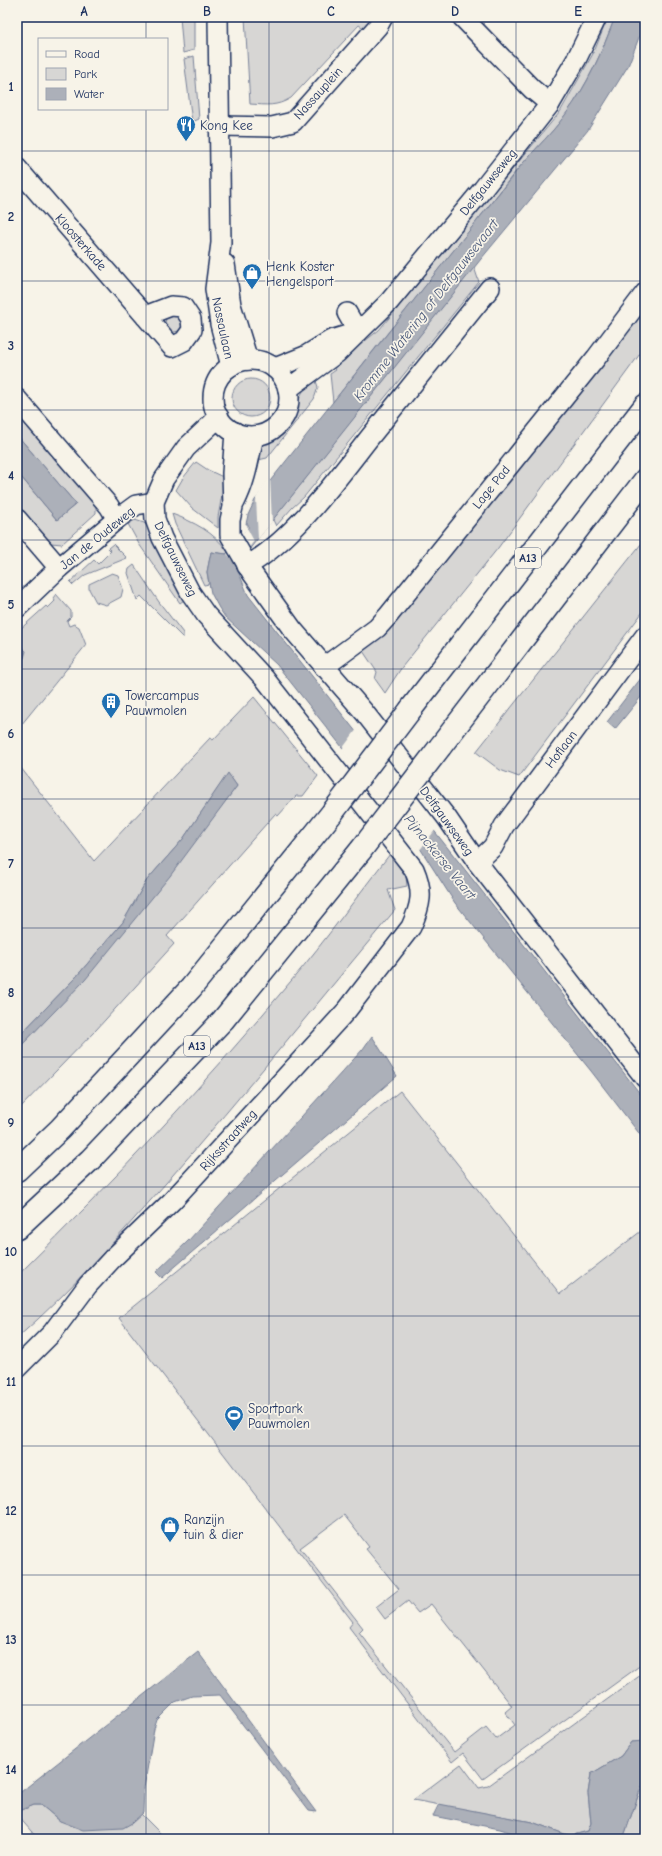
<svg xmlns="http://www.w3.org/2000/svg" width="662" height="1856" font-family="'Comic Neue',sans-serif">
  <rect width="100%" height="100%" fill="#f7f3e8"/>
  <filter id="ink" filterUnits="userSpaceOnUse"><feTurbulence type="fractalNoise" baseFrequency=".025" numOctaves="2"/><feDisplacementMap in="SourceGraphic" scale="8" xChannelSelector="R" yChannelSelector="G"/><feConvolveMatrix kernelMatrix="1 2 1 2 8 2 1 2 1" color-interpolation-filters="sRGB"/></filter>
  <g filter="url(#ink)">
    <g fill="#d7d6d4" stroke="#798299" fill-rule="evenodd">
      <polygon points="180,17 194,17 194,50 183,53"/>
      <path d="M245 17H376L365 29 359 25 291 98C276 107 267 105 250 104Z"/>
      <path d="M608 17H615C602 52 588 84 566 114 550 136 529 155 512 176 454 252 392 326 333 402L330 374 336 370 333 366 379 330 560 112 594 52Z"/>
      <polygon points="194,56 199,119 192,122 184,59"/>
      <polygon points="474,267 479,282 304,497 292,508 276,526 273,520 274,518"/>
      <polygon points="645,307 645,347 498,548 402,667 385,693 375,679 377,672 361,648"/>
      <circle cx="174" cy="323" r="9"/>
      <path d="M315 378 318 387 314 399 267 458 258 460 261 447C270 439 282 434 289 423 300 406 297 391 315 378Z"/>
      <circle cx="251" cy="398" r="19"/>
      <polygon points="17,412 96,504 96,513 62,544 51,543 17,504 17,472 57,520 76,504 17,435"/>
      <polygon points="196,462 208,470 225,478 218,517 218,528 192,508 176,490 183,478"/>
      <path d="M172 514C194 522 214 532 228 552L226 554 211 552 207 572 209 584 204 585 175 524Z"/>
      <polygon points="135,520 144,523 150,528 184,600 180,603 139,544 128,524"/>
      <polygon points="645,539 645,609 519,777 500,770 476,752"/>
      <polygon points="113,544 127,558 85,575 73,585 70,582 94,560 98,564 111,551 108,548"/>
      <polygon points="134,565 159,602 183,633 183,638 141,596 137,600 128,573 129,569"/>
      <polygon points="112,573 118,575 123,589 121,597 106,605 96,602 89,589 89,584"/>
      <polygon points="56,594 71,611 71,617 67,621 69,626 74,624 79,627 86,645 17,730 17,664 21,662 24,648 17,643 17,632 46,606 48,608 55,601 53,598"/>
      <polygon points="254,697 318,776 303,796 296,796 278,816 275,814 167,936 174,944 96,1030 17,1111 17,1050 84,980 237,786 228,774 183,839 147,880 123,922 76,977 17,1038 17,763 94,861 210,738 213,740"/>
      <path d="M390 854 406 877 407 886 388 890 395 910C319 1001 244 1094 166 1183 119 1236 71 1291 17 1338V1276C113 1182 205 1084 291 981 326 940 357 896 390 854Z"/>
      <path d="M400 1091 560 1294 645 1228V1662L483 1779 463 1753 452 1762 349 1627 353 1622 119 1318ZM344 1515 369 1547 366 1549 399 1589 376 1607 385 1619 408 1601 418 1613 431 1604 512 1706 505 1712 515 1725 496 1739 486 1727 454 1752 359 1632 363 1628 300 1548Z"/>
      <polygon points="645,1672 645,1742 631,1742 621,1756 591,1774 588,1793 591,1823 588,1831 570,1836 532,1822 413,1800 461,1764 479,1788 488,1786"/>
      <polygon points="645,1776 645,1839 623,1839"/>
      <polygon points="34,1805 41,1805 60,1821 132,1823 141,1814 166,1839 38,1839 17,1815 17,1812"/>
    </g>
    <g fill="#acb0b9" stroke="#727c95">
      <path d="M615 17H645V22L628 66 588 130 481 259 236 566 248 595 492 904 645 1100V1141L591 1071 455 903 411 834 277 665 225 617 219 608 211 593 209 583 207 572 211 552 227 554 248 528V524H246L248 515 255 500 523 163C537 147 553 132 565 115 588 85 602 52 615 17Z"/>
      <polygon points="17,435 76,504 57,520 17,472"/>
      <polygon points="17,643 26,651 24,658 17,664"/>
      <polygon points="645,673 645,692 615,729 607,722"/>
      <polygon points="228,773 237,786 170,876 116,942 85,980 17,1050 17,1038 76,977 123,922 147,880 183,839"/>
      <polygon points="372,1036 397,1076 162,1278 156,1272 188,1241 363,1049"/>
      <polygon points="198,1652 316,1812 309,1811 220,1695 192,1696 175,1702 157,1720 154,1729 144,1788 143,1813 132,1823 123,1828 83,1830 60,1821 41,1805 34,1805 17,1812 17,1795"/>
      <polygon points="644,1741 645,1776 623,1839 531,1839 500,1829 433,1816 439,1804 532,1822 570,1836 588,1831 591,1823 588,1793 591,1774 621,1756 631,1742"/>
    </g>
    <g fill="#f7f3e8">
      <polygon points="270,478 272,522 258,539 256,498"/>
      <polygon points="247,528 254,541 236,565 227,554"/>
      <polygon points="357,729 436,829 419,851 410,835 342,749"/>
    </g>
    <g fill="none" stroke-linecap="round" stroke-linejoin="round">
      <defs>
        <g id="minor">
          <polyline points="218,17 221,243 215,289 220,324 231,366"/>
          <polyline points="462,17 532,89 550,104"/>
          <polyline points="221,126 272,127 293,122 378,26 383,17"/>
          <polyline points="17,168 172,347 184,341 192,330 191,319 183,307 171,306 145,316"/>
          <polyline points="225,264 231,305 248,360"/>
          <polyline points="347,313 358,332"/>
          <circle cx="251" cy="398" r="38"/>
          <polyline points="275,368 305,356 331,340 354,333"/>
          <polyline points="288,389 337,353 389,302 483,189 550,104 576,60 597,17"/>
          <polyline points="17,399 109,506 117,519"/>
          <polyline points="235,432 232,473 233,507 230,520 230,535 252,573 293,630 364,712 447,818 477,862 645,1078"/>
          <path d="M235 502C246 481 249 458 254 436"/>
          <polyline points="17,519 59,568"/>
          <path d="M247 566C294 539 337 479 370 437 410 387 450 338 490 288"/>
          <polyline points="17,608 59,568 117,519 136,505 154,502"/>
          <polyline points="324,667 377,628 388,616 596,358 645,293"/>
          <polyline points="477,862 493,847 504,826 645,636"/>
          <path d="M17 1368 52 1333 88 1285 113 1258 172 1201 347 1010 411 927C421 905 424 892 414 869L265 679 206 615 190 592 162 538 155 519 154 502 164 479 186 448 219 417"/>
        </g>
        <g id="highway">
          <polyline points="411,709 645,406"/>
          <polyline points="440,747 645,480"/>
          <polyline points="17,1170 60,1129 191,988 332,813"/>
          <polyline points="17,1228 90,1160 223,1020 361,850"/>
        </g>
      </defs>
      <use href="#minor" stroke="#1b2f5e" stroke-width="22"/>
      <use href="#highway" stroke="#1b2f5e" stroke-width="25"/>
      <use href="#minor" stroke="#f7f3e8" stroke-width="19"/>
      <use href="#highway" stroke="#f7f3e8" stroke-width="22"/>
      <defs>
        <g id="highway-bridge">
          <polyline points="332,813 411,709"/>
          <polyline points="361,850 440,747"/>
        </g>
      </defs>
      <use href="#highway-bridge" stroke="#1b2f5e" stroke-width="25" stroke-linecap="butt"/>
      <use href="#highway-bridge" stroke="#f7f3e8" stroke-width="22"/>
    </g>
  </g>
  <path fill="none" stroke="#1b2f5e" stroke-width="1" stroke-opacity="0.55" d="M146 17V39M269 17V1839M393 17V1839M516 17V1839M146 109V1839M17 151H645M17 281H645M17 410H645M17 540H645M17 669H645M17 799H645M17 928H645M17 1057H645M17 1187H645M17 1316H645M17 1446H645M17 1575H645M17 1705H645"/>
  <defs>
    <symbol id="restaurant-pin" viewBox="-11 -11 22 30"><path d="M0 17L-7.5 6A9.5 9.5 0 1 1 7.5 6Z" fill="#1f6fb2" stroke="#f7f3e8"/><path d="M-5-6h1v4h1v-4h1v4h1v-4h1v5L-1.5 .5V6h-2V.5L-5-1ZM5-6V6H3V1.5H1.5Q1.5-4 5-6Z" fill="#fff"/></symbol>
    <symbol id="shop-pin" viewBox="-11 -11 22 30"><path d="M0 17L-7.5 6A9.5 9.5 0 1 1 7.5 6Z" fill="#1f6fb2" stroke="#f7f3e8"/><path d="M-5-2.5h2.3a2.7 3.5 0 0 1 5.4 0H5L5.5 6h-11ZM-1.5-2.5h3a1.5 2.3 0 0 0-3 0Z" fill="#fff"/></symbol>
    <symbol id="building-pin" viewBox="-11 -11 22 30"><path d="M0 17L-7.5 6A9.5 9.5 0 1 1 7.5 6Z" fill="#1f6fb2" stroke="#f7f3e8"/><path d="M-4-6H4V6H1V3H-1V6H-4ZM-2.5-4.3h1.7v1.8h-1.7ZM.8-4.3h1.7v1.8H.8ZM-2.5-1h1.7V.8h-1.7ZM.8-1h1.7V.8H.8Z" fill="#fff"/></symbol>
    <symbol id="stadium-pin" viewBox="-11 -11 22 30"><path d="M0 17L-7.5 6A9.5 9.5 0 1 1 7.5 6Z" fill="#1f6fb2" stroke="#f7f3e8"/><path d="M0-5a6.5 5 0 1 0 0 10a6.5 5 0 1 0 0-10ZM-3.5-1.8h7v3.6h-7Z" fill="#fff"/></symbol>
  </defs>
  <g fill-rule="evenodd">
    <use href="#restaurant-pin" x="175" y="114" width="22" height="30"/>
    <use href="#shop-pin" x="241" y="262" width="22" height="30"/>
    <use href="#building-pin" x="100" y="691" width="22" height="30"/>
    <use href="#stadium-pin" x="223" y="1404" width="22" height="30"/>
    <use href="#shop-pin" x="159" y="1515" width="22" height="30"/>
  </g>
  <g text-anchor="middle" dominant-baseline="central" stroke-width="3.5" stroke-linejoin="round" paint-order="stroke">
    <g fill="#f7f3e8" stroke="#5d6a87" stroke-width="1">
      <rect x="515" y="548" width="26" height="20" rx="3"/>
      <rect x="184" y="1036" width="26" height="20" rx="3"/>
    </g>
    <g font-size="12" font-weight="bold" fill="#1b2f5e">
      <text x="528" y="558">A13</text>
      <text x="197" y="1046">A13</text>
    </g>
    <g font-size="13" fill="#1b2f5e" stroke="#f7f3e8">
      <text transform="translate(318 93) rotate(-48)">Nassauplein</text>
      <text transform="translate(488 182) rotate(-51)">Delfgauwseweg</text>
      <text transform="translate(81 242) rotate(49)">Kloosterkade</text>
      <text transform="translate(223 328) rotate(78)">Nassaulaan</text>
      <text transform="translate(491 487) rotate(-51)">Lage Pad</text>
      <text transform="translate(97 538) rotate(-39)">Jan de Oudeweg</text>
      <text transform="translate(176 559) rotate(64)">Delfgauwseweg</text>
      <text transform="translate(561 749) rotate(-53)">Hoflaan</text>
      <text transform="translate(447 821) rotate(54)">Delfgauwseweg</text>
      <text transform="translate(228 1140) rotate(-48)">Rijksstraatweg</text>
    </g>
    <g font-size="13" fill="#1b2f5e" stroke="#f7f3e8" text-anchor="start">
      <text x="200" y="125">Kong Kee</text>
      <text x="266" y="266">Henk Koster<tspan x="266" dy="15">Hengelsport</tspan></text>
      <text x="125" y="695">Towercampus<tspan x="125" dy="15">Pauwmolen</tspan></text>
      <text x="248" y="1408">Sportpark<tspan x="248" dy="15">Pauwmolen</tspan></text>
      <text x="184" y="1519">Ranzijn<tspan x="184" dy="15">tuin &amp; dier</tspan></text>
    </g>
    <g font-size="14" font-style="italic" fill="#465679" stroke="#f7f3e8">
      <text transform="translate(426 310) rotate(-52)">Kromme Watering of Delfgauwsevaart</text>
      <text transform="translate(440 857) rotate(51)">Pijnackerse Vaart</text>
    </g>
  </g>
  <rect width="662" height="1856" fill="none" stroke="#f7f3e8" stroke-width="44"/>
  <rect x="38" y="38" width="130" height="72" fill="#f7f3e8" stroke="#9fa5b1"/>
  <rect x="46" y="51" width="20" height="6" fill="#f7f3e8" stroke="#9fa5b1"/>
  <text x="74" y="58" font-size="12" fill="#1b2f5e">Road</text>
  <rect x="46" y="68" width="20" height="12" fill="#d7d6d4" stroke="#9fa5b1"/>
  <text x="74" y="78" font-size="12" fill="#1b2f5e">Park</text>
  <rect x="46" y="88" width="20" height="12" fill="#acb0b9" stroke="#9fa5b1"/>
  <text x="74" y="98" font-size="12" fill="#1b2f5e">Water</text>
  <rect x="22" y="22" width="618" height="1812" fill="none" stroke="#1b2f5e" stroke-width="1.5"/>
  <g font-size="13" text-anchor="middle" font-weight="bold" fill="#1b2f5e">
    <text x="84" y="16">A</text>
    <text x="207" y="16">B</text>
    <text x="331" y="16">C</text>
    <text x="455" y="16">D</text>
    <text x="578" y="16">E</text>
    <text x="11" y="91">1</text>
    <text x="11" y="221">2</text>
    <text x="11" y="350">3</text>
    <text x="11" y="480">4</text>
    <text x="11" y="609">5</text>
    <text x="11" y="738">6</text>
    <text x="11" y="868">7</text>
    <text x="11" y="997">8</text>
    <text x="11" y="1127">9</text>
    <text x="11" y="1256">10</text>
    <text x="11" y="1386">11</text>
    <text x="11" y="1515">12</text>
    <text x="11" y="1644">13</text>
    <text x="11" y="1774">14</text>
  </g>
</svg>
